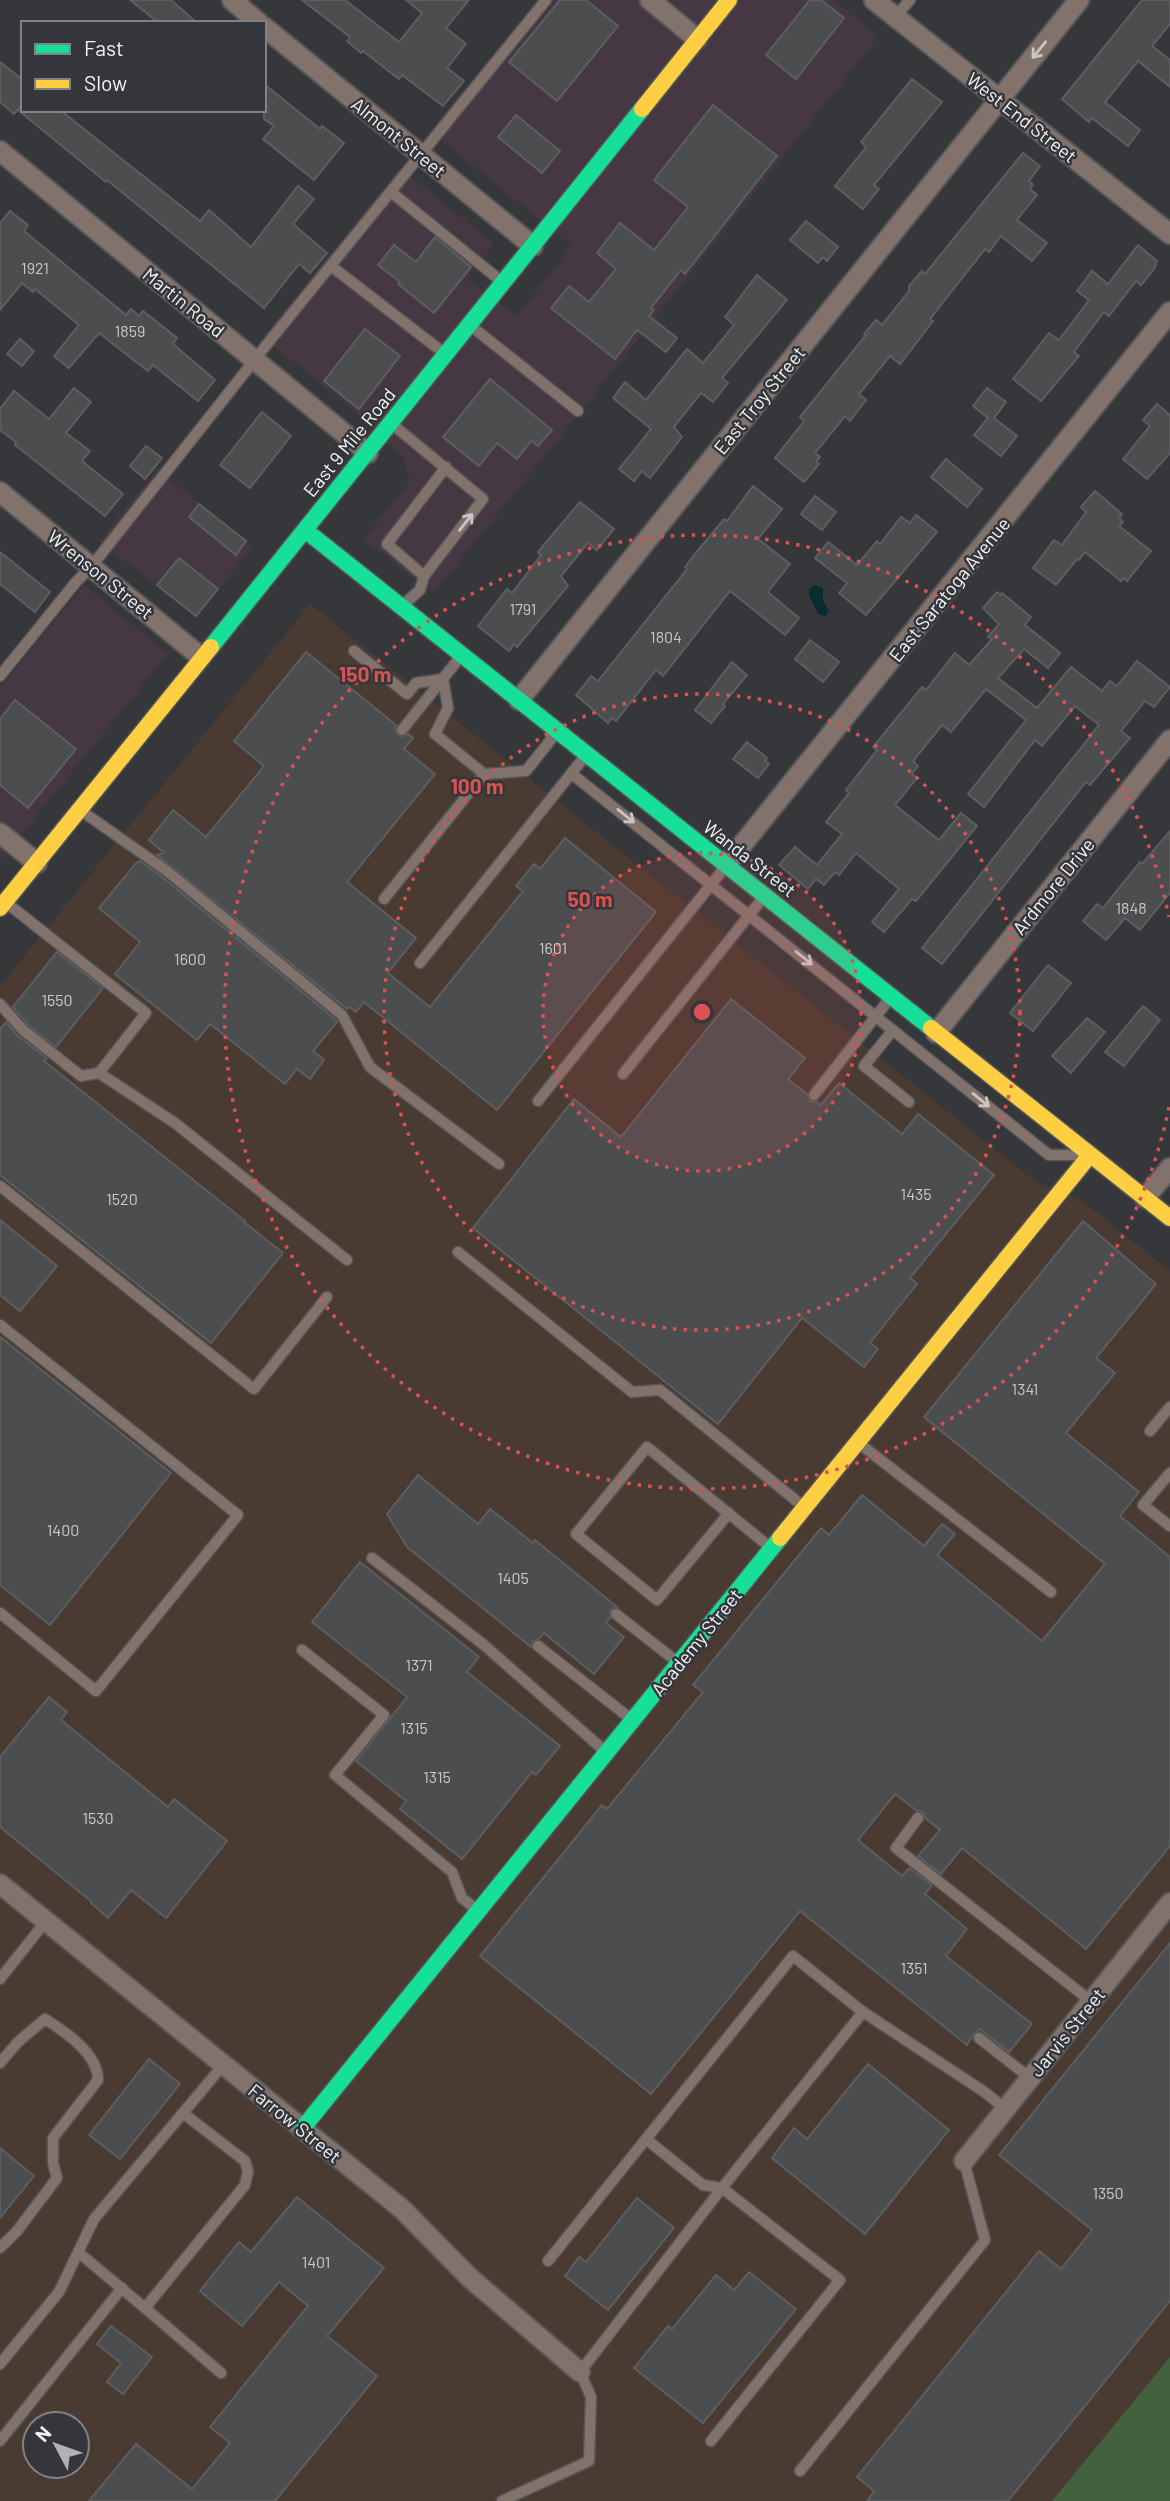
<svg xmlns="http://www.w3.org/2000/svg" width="1170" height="2501" font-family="Barlow,sans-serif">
  <rect width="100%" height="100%" fill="#36373a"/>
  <g fill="#463843">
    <polygon points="538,0 834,0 878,37 601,386 433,594 364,539 410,481 404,458 358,414 263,337 400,168 494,244 467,279 516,317 572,246 430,131"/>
    <polygon points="157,469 253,547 196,616 99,541"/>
    <polygon points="84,585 168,654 0,860 0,688"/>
  </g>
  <path fill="#493a32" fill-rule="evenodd" d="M310 604 1036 1182 1081 1200 1170 1271V2501H0V986ZM35 2424H77V2466H35Z"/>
  <polygon fill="#42613c" points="1170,2357 1170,2501 1052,2501"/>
  <polygon fill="#082c32" points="815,585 823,588 823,601 829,611 825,616 818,614 809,595 810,588"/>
  <g fill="#4c4d4f" stroke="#5c5e60" stroke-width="2">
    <polygon points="130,0 171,0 197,23 159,23"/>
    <polygon points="302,0 345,0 399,42 422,13 406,0 469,0 446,28 466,44 447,68 464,81 443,106 402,75 399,79 363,51 361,53 347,41 350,37"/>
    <polygon points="560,0 586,0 618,26 557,101 509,62"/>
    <polygon points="810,0 821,0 844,18 796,79 766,55"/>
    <polygon points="1142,0 1170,0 1170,24 1152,46 1170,60 1170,87 1138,61 1105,102 1140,130 1128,146 1092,118 1089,122 1062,99"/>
    <polygon points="0,62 23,80 23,103 14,114 0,102"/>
    <polygon points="912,79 942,102 874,185 879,189 863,209 835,186 866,147 861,142"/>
    <polygon points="264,84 320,129 322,126 344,143 314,180 263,139 274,126 264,119"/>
    <polygon points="713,105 777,156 685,274 681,270 651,308 654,310 649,316 677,338 666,352 637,330 615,359 551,308 569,286 589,302 616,269 597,253 620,223 654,250 688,207 654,180"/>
    <polygon points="18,110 60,110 200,221 209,210 251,247 298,186 314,199 293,224 327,253 310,273 299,264 264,308 107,180 106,182"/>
    <polygon points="516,115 560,151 542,173 498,137"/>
    <polygon points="1023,153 1040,166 1029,181 1033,185 1030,189 1037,195 1017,220 1047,243 1032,261 1001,236 989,252 985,249 930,319 933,321 900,364 890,356 859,394 866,400 850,421 845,416 815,453 820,457 816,462 819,464 804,482 775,458 804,421 800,417 866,335 864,334 876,320 882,325 909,291 909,286 922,271 925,274"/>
    <polygon points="10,211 28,225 24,231 126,315 131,309 139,316 143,311 177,338 173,344 215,380 198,401 153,365 148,371 99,333 69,368 54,356 79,325 35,289 33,292 22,283 0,310 0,223"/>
    <polygon points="806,221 838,247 827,261 823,257 818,263 790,240"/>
    <polygon points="435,237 471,267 434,313 398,284 400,282 378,265 394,245 416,262"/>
    <polygon points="1138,245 1157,261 1154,269 1141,285 1136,281 1109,316 1104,312 1074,352 1079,356 1041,401 1013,379 1049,333 1059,340 1089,300 1077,291 1092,271 1108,284"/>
    <polygon points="757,275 787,300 722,378 728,383 713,402 701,393 674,427 682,437 650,478 642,471 634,481 619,469 651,429 613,398 625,382 646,400 687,349 703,363 734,325 725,317"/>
    <polygon points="365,329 400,356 359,409 324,381"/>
    <polygon points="20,339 34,351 22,366 7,354"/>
    <polygon points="490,379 552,430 538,446 531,441 517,459 497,443 479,466 443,437"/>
    <polygon points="74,388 91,402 66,433 90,451 82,461 123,494 105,516 15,445 16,442 0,430 0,409 14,391 49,419"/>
    <polygon points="987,388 1006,402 994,418 1017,436 1001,456 974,435 988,418 973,406"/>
    <polygon points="1157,404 1170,415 1170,453 1147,479 1123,459 1150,426 1143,420"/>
    <polygon points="262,412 291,436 250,488 220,465"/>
    <polygon points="146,446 162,458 145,479 130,466"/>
    <polygon points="946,459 982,489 967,507 931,477"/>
    <polygon points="753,486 782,509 758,539 790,564 768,592 799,618 785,635 730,591 663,676 656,670 616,721 612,718 608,723 576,695 591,676 598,681 687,569 685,567 699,549 724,519 727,521"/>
    <polygon points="1095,491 1122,514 1119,518 1123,522 1119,526 1151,551 1127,581 1123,578 1121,581 1085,552 1079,560 1077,559 1056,585 1033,568 1054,540 1062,545 1086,512 1081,507"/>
    <polygon points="815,496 836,512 822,530 801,514"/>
    <polygon points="580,502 614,529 597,550 588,543 561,576 568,586 517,647 514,644 509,651 478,626 507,589 512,593 541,555 538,552"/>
    <polygon points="199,504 246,541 236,555 189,517"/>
    <polygon points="916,515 937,532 866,615 839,593 847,583 815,558 828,542 857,565 877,541 880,544 901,517 910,523"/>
    <polygon points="0,552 50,592 35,612 0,584"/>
    <polygon points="179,558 218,589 196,616 157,585"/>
    <polygon points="997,592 1001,595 1002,593 1031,617 1025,625 1060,653 1048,668 1024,649 998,678 1037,708 1071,667 1102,691 1110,681 1117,686 1137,661 1170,687 1154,707 1145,701 1121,731 1130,738 1090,785 1086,782 942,964 922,948 1099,725 1075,706 1042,746 1035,740 984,807 968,794 1026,720 986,689 951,732 942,725 913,761 918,766 912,774 917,778 895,805 939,840 961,813 977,826 916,901 912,899 884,932 872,922 899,889 856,853 839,875 835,872 824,885 816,879 808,889 779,865 795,847 817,865 842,834 826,822 849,793 846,790 877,750 873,747 922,687 926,690 955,653 969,665 992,639 988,637 999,624 983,608"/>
    <polygon points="810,640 839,662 823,682 795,659"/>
    <polygon points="306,652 396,725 395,730 397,735 402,737 408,734 413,738 404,749 435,774 347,882 416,938 388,973 430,1007 523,891 516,886 534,864 540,869 565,838 656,912 497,1110 364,1002 356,1012 349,1007 347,1009 157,855 164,853 149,840 173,810 206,837 264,766 234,741"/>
    <polygon points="732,662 747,675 723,704 725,706 711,723 695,710"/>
    <polygon points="15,700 76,749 28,808 0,785 0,719"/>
    <polygon points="747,742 767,758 765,761 769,764 758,778 733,759"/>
    <polygon points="1170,831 1170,893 1140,930 1125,918 1106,940 1083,921 1097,904 1103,908 1140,862 1142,864"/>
    <polygon points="140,861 162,877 336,1020 337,1022 313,1051 324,1060 310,1079 297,1069 285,1084 210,1024 197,1040 115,974 140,942 99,908 136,863"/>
    <polygon points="57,952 103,988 56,1047 28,1025 13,1007"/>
    <polygon points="1048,965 1071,983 1033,1031 1010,1013"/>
    <polygon points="731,999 805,1058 788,1079 807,1094 810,1101 817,1102 821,1105 839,1083 902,1134 918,1114 994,1175 910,1278 917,1284 870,1343 878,1349 864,1367 802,1318 718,1424 473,1228 574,1099 621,1137"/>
    <polygon points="1143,1006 1160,1020 1124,1066 1105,1052"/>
    <polygon points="1087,1018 1105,1032 1071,1073 1052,1056"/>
    <polygon points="6,1022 18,1036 47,1058 44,1061 245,1221 244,1222 283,1253 211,1343 0,1175 0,1029"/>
    <polygon points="0,1220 57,1266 20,1311 0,1295"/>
    <polygon points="1083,1221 1156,1284 1096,1358 1115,1373 1066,1433 1139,1492 1120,1516 1170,1557 1170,1846 1086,1949 962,1848 941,1874 918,1856 940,1830 925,1818 923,1812 917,1811 895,1794 858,1840 902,1876 909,1868 932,1885 925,1894 967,1929 946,1956 1032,2024 1009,2052 980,2029 974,2033 967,2045 800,1911 651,2094 480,1956 602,1805 607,1809 703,1692 693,1685 821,1528 829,1535 862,1495 924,1546 942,1524 955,1534 937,1555 1042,1641 1105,1564 924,1417"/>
    <polygon points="0,1337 171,1473 50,1625 0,1585"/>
    <polygon points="418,1475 478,1524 490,1509 533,1543 535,1540 617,1607 610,1610 610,1618 606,1623 624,1637 594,1674 544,1633 539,1639 533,1641 531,1647 407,1547 387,1514"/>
    <polygon points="360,1562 479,1657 467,1672 560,1746 536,1775 532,1772 462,1859 400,1809 406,1801 356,1761 407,1697 312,1622"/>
    <polygon points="49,1697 67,1712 61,1720 168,1807 174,1799 227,1841 166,1918 131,1890 108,1918 91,1903 92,1902 0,1827 0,1757"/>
    <polygon points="1170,1943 1170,2301 1008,2501 867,2501 874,2491 857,2477 1039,2251 1061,2269 1092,2230 999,2155"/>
    <polygon points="149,2059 180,2084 120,2159 89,2135"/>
    <polygon points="868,2064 949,2130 865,2234 772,2158 794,2128 807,2139"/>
    <polygon points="0,2148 34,2176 0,2218"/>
    <polygon points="297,2197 384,2268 327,2336 377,2376 275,2501 89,2501 136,2444 192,2489 230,2443 210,2427 308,2306 279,2282 242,2326 200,2291 239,2242 251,2252"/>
    <polygon points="637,2198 674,2228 608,2310 565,2276 579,2257 586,2262"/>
    <polygon points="749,2272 796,2309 703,2423 634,2368 668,2326 672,2329 716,2275 734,2290"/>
    <polygon points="111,2326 152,2357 123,2394 107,2382 121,2363 97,2344"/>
  </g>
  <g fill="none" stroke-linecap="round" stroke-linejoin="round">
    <defs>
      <g id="lane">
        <polyline points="895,17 910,0"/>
        <polyline points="391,192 501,281"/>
        <polyline points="331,266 444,353"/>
        <polyline points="471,326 578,411"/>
        <polyline points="392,424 483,499 424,576 420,590 404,604"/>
        <polyline points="424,576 387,544 446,467"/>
        <polyline points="354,651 407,694 416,683 443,679 448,708 435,734 484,774"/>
        <polyline points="0,676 76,582 91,567 268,343 546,0"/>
        <polyline points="402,730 461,656"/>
        <polyline points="572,774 1049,1155 1079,1155"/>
        <polyline points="83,812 167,871 342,1015 370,1067 499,1164"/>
        <polyline points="384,899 484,774 526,771 557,732"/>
        <polyline points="8,904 146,1013 99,1073"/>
        <polyline points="420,963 586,755"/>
        <polyline points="0,1004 23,1030 81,1076 99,1073 175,1123 347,1260"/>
        <polyline points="893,1030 864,1066 909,1102"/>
        <polyline points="623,1074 762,899"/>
        <polyline points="814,1095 891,997"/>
        <polyline points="538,1101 726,866"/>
        <polyline points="0,1186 254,1389 327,1297"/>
        <polyline points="458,1252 632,1392 660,1390 804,1507"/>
        <polyline points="0,1325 238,1515 96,1691 0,1613"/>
        <polyline points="1150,1431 1170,1407"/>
        <polyline points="860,1444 1051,1592"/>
        <polyline points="1170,1473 1143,1505 1170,1526"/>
        <polyline points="729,1513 657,1600 576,1534 647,1447 771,1548"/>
        <polyline points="372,1558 484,1645 606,1752"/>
        <polyline points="616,1614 676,1661"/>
        <polyline points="538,1646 631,1719"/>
        <polyline points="302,1650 384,1715 335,1775 452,1872 462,1898 477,1910"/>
        <polyline points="918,1818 896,1848 1092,2002"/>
        <polyline points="0,1979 46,1921"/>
        <polyline points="979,2038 1030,2078"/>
        <path d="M0 2063 18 2042 45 2019C66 2032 98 2054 98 2080L53 2138V2163L57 2178 17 2231 0 2248"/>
        <polyline points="646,2139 703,2185 722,2188 840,2280 711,2441"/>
        <polyline points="78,2252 145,2308 245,2185 248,2171 245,2161 183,2113"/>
        <polyline points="548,2261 793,1956 863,2012 983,2091 1006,2109"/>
        <polyline points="145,2308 221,2373"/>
        <polyline points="0,2364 59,2292 94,2219 224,2064"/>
        <polyline points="0,2441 122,2288"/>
        <polyline points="800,2471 985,2240 964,2161"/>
        <polyline points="502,2501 589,2461 591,2397 580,2372 722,2188 863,2012"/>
      </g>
      <g id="street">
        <polyline points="232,0 259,23"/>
        <polyline points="650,0 697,39"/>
        <polyline points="874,0 1170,234"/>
        <polyline points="264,27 533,246"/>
        <polyline points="0,151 368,453"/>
        <polyline points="0,492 201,657"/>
        <polyline points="519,700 1079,0"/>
        <polyline points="0,833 37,863"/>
        <polyline points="726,865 1170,312"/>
        <polyline points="936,1033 1170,740"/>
        <polyline points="1145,1198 1170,1168"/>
        <polyline points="0,1884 402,2209 470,2278 580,2372"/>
        <polyline points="964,2161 1170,1903"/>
      </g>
      <g id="fast">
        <polyline points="305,530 931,1028"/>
        <polyline points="211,647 642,109"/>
        <polyline points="302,2129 780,1538"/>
      </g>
      <g id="slow">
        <polyline points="642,109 729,0"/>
        <polyline points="0,908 211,647"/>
        <polyline points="931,1028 1170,1218"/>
        <polyline points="780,1538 1090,1155"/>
      </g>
    </defs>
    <use href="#lane" stroke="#555557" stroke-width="13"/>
    <use href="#street" stroke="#555557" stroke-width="23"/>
    <use href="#fast" stroke="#555557" stroke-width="19"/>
    <use href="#slow" stroke="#555557" stroke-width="19"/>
    <use href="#lane" stroke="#82726c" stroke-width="10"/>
    <use href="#street" stroke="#82726c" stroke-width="19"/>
    <use href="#fast" stroke="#16e098" stroke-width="16"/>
    <use href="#slow" stroke="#ffcf43" stroke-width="16"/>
  </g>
  <defs><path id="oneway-shaft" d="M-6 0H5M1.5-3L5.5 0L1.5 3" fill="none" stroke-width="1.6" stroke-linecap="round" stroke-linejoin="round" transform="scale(1.75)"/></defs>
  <g stroke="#cbc6c6">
    <use href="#oneway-shaft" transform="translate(1039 50) rotate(129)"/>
    <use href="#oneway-shaft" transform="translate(466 522) rotate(-52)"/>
    <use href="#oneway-shaft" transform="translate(626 816) rotate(39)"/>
    <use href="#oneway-shaft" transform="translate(804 958) rotate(39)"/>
    <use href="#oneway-shaft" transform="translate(981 1100) rotate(39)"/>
  </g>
  <circle cx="702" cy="1012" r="159" fill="#dc5151" fill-opacity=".12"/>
  <g fill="none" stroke="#dc5151" stroke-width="3.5" stroke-dasharray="3.5 7">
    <circle cx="702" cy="1012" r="159"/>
    <circle cx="702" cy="1012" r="318"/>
    <path d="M1169 1107A477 477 0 1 1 1169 917"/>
  </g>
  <g text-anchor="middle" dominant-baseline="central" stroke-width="5" stroke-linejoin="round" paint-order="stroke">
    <g font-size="16" fill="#c9cacd">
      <text x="35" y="267">1921</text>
      <text x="130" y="330">1859</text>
      <text x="523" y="608">1791</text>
      <text x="666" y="636">1804</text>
      <text x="1131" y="907">1848</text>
      <text x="553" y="947">1601</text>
      <text x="190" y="958">1600</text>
      <text x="57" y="999">1550</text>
      <text x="916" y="1193">1435</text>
      <text x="122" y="1198">1520</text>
      <text x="1025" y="1388">1341</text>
      <text x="63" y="1529">1400</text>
      <text x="513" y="1577">1405</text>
      <text x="419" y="1664">1371</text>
      <text x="414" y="1727">1315</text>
      <text x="437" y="1776">1315</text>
      <text x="98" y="1817">1530</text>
      <text x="914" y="1967">1351</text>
      <text x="1108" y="2192">1350</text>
      <text x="316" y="2261">1401</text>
    </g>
    <g font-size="19" fill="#f3f4f7" stroke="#35363b">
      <text transform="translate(1022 117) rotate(38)">West End Street</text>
      <text transform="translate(399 137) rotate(39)">Almont Street</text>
      <text transform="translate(184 302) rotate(39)">Martin Road</text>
      <text transform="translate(759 400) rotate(-51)">East Troy Street</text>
      <text transform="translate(349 442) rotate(-51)">East 9 Mile Road</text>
      <text transform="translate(101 574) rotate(39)">Wrenson Street</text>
      <text transform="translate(949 589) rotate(-51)">East Saratoga Avenue</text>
      <text transform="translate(750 858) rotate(38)">Wanda Street</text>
      <text transform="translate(1053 886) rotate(-51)">Ardmore Drive</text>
      <text transform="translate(696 1642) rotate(-51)">Academy Street</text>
      <text transform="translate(1067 2032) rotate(-51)">Jarvis Street</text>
      <text transform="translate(295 2123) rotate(39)">Farrow Street</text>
    </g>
  </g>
  <circle cx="702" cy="1012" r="10" fill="#dc5151" stroke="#35363b" stroke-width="3.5"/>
  <g font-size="21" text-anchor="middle" font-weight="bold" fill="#dc5151" stroke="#35363b" stroke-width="5" stroke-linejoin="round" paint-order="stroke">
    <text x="365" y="682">150 m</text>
    <text x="477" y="794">100 m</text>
    <text x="590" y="907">50 m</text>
  </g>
  <rect x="21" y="21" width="245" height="91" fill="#35363b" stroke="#818286" stroke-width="2"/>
  <rect x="35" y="44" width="35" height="10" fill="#16e098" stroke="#818286" stroke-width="2"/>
  <text x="84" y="56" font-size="21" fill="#f3f4f7">Fast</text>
  <rect x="35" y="79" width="35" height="10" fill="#ffcf43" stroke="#818286" stroke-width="2"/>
  <text x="84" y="91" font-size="21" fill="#f3f4f7">Slow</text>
  <g transform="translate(56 2445) rotate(311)"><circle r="33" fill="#35363b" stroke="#818286" stroke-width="2"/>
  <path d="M0-5L12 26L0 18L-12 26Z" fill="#b1b2b5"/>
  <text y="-10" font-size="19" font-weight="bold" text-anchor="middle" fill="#f3f4f7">N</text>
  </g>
</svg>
